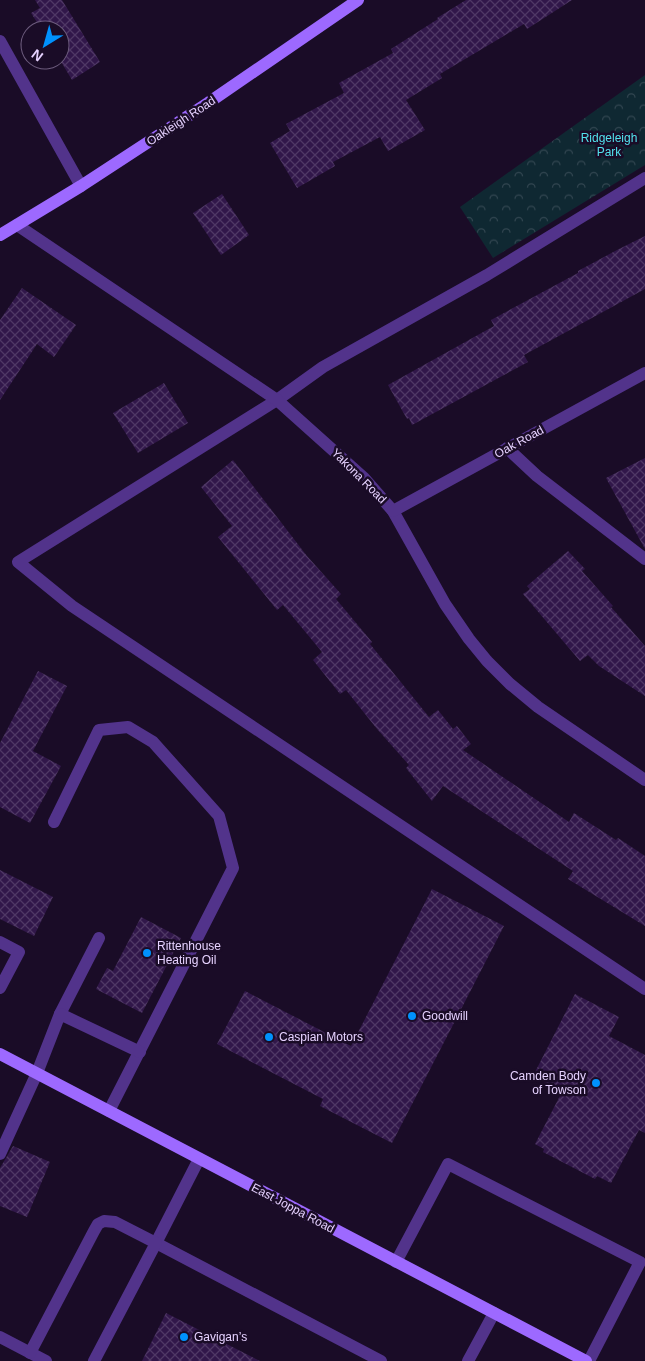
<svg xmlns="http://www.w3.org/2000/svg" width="645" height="1361" font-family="Arial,sans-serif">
  <defs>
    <pattern id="forest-crowns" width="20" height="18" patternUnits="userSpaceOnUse" patternTransform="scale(1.25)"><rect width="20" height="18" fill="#0f2832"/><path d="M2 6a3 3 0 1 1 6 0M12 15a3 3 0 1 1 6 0" fill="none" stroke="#324651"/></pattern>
    <pattern id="building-cross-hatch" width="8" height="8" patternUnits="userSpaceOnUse" patternTransform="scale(1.25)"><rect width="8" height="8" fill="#31174a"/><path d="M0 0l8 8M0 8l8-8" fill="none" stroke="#4f3865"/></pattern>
  </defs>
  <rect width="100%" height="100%" fill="#1a0c27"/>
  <polygon fill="url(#forest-crowns)" points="645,75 645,165 493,258 460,207"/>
  <g fill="url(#building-cross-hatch)">
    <polygon points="35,0 62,0 100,62 72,80 60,60 60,30 42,30 31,13 40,8"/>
    <polygon points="466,0 572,0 527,29 524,24 440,74 442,78 406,100 425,130 388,151 380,137 333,162 335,166 297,188 270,143 290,131 286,124 344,93 339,83 393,53 391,49 438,19 437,18"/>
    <polygon points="222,194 249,235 221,255 193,213"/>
    <polygon points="645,236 645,289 524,355 528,362 412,425 409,418 407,419 388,385 494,326 491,320 578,273 578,271 617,250"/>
    <polygon points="22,288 76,325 54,357 37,344 0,400 0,320"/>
    <polygon points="164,383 188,423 138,453 113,413"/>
    <polygon points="645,458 645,549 606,478"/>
    <polygon points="233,460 307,556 341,594 336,599 372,642 370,644 429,717 438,710 453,729 457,726 471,744 463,750 569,822 574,813 616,840 618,838 645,856 645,926 568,879 573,871 443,786 432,801 406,768 409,765 377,729 346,690 340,694 313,660 322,652 283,605 277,610 218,537 232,526 201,487"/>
    <polygon points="568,551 585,569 582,571 613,606 611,607 645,646 645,696 599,666 588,655 580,661 523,594 530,589 527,586"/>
    <polygon points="38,671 67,686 33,751 61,766 30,823 0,807 0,743"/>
    <polygon points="0,870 53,897 34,936 0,919"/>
    <polygon points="432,889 504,926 392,1143 320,1106 323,1099 217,1044 245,991 351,1046"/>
    <polygon points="141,917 181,938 142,1013 96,989 107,968 113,971"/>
    <polygon points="575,994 619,1017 609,1036 645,1055 645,1133 639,1130 611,1183 597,1176 595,1179 543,1152 544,1149 535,1144 562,1092 533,1076"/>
    <polygon points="13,1146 50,1162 27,1217 0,1206 0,1168"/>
    <polygon points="166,1313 260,1361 142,1361"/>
  </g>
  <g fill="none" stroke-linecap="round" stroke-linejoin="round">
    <g stroke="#52338b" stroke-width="12">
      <polyline points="0,41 81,186"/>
      <polyline points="645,178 487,275 323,367 277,400 18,562 72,606 645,989"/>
      <polyline points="507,448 537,476 645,559"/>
      <polyline points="54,822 99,730 128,727 153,742 219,816 233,868 109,1111"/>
      <polyline points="0,942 19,952 0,988"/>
      <polyline points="60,1014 99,938"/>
      <polyline points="0,1154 37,1073 60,1014 140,1052"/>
      <polyline points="199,1159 156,1243 381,1361"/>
      <polyline points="396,1262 448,1164 640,1262 589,1361"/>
      <polyline points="0,1337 46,1361"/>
      <polyline points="30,1353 94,1231 98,1224 104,1221 115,1222 156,1243 94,1361"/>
      <polyline points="468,1361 494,1313"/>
    </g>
    <g stroke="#52338b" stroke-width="12">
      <polyline points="17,225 277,400 364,478 393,511 445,604 469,639 487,661 510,684 538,707 645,780"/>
      <polyline points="393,511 645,373"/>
    </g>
    <g stroke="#9d69ff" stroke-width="12">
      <polyline points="0,235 81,186 208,103 358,0"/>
      <polyline points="0,1054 586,1361"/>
    </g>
  </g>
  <g fill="#0092fd" stroke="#1a0c27" stroke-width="2">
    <circle cx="147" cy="953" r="5"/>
    <circle cx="412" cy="1016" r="5"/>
    <circle cx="269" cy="1037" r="5"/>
    <circle cx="596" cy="1083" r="5"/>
    <circle cx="184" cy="1337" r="5"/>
  </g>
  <g text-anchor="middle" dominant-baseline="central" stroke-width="5" stroke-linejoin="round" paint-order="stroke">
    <g font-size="12" fill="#e6d2ff" stroke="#1a0c27">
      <text transform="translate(181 121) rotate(-33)">Oakleigh Road</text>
      <text transform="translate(519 442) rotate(-29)">Oak Road</text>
      <text transform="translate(359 476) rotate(45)">Yakona Road</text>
      <text transform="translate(293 1208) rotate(28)">East Joppa Road</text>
    </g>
    <g font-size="12" fill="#52e1ec" stroke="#1a0c27">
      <text x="609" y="138">Ridgeleigh<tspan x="609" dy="14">Park</tspan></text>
    </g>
    <g font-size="12" fill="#e6d2ff" stroke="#1a0c27" text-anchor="start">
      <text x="157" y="946">Rittenhouse<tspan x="157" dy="14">Heating Oil</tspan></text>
      <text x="422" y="1016">Goodwill</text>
      <text x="279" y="1037">Caspian Motors</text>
      <text x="586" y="1076" text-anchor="end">Camden Body<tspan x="586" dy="14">of Towson</tspan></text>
      <text x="194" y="1337">Gavigan’s</text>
    </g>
  </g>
  <g transform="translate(45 45) rotate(217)"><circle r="24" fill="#1a0c27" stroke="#6c5b7d"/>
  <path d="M0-4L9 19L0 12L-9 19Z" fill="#0092fd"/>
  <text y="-8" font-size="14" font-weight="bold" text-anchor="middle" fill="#e6d2ff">N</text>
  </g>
</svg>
